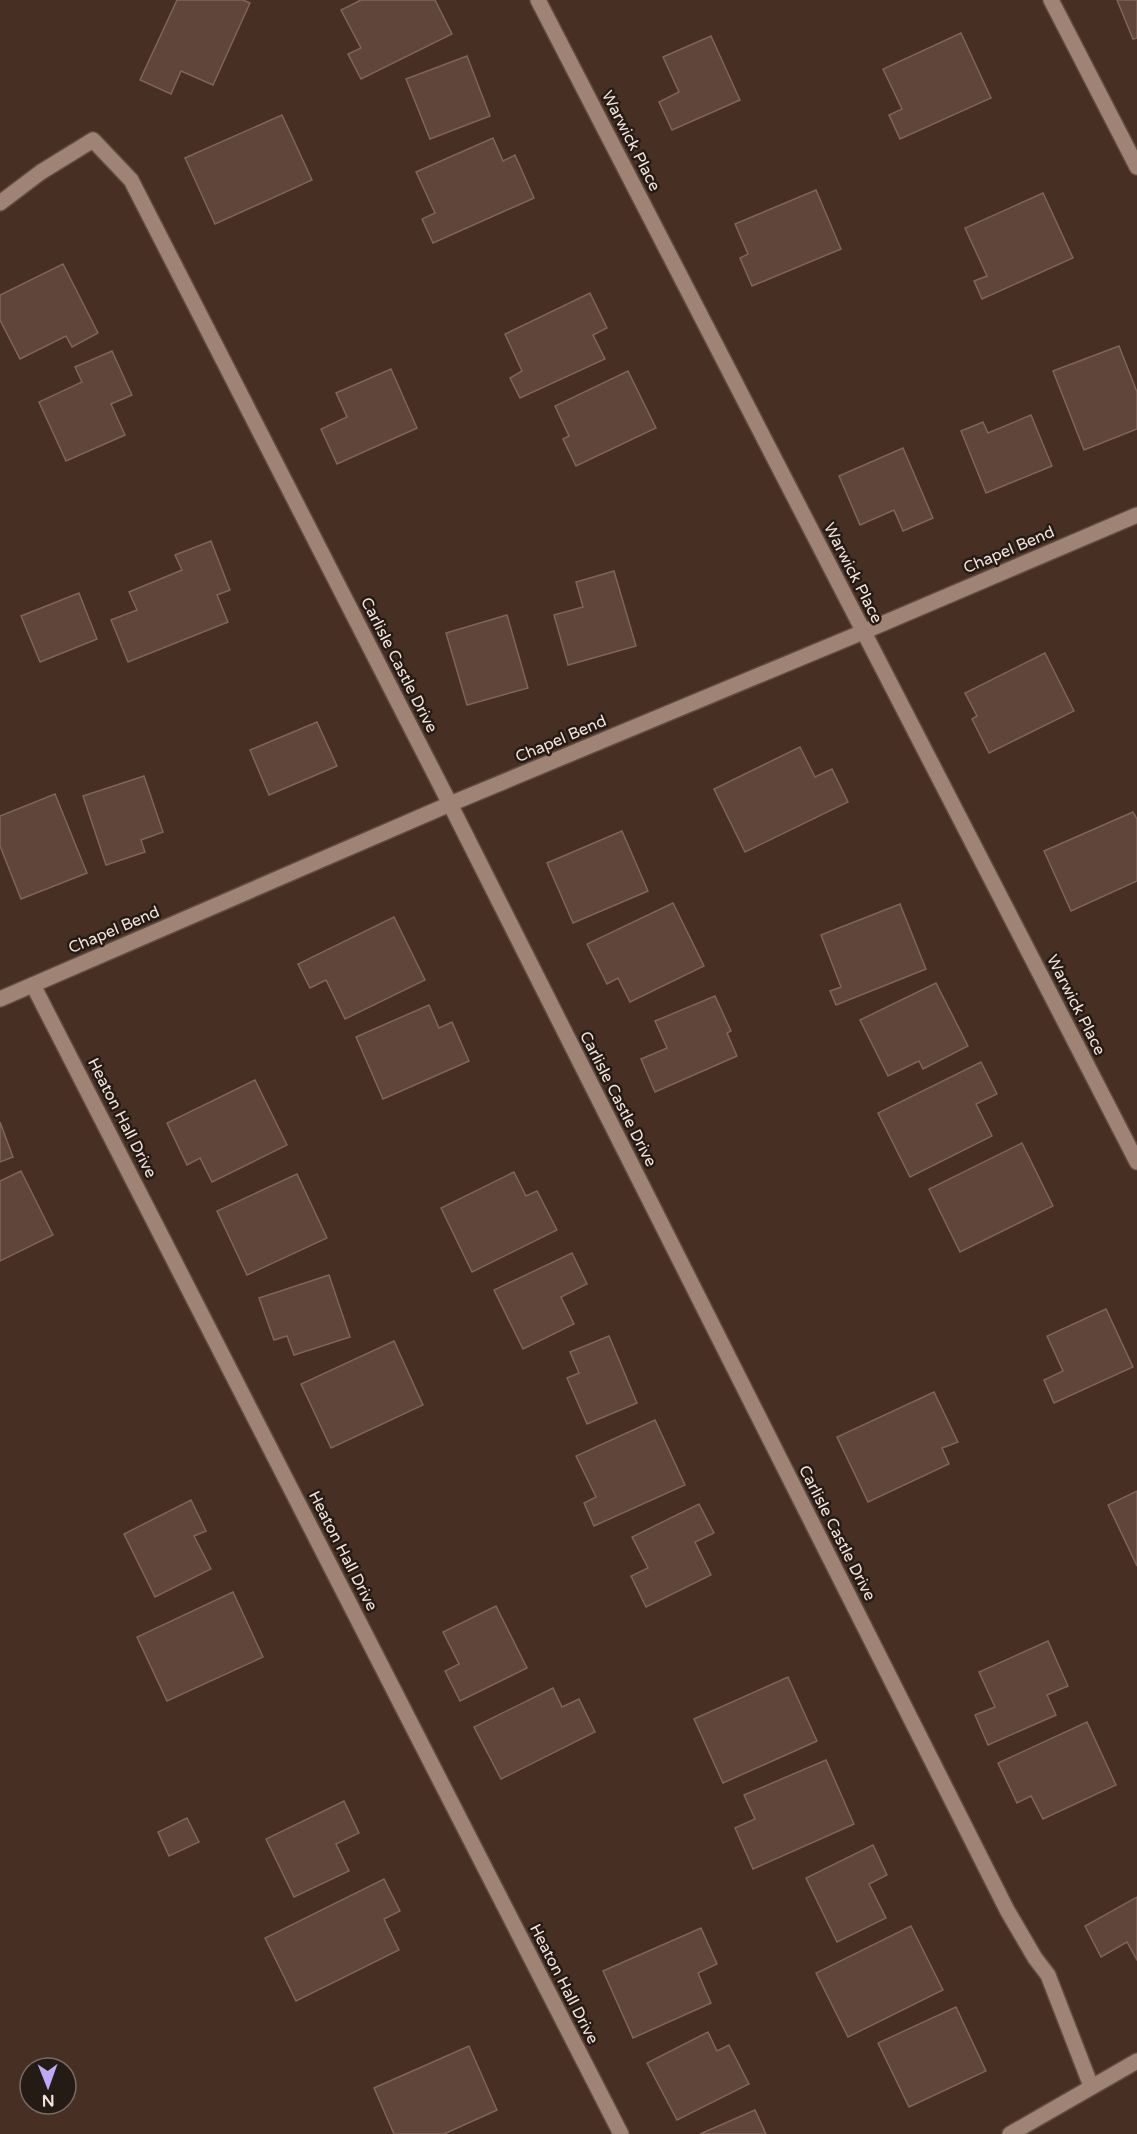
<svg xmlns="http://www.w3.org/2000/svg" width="1137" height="2134" font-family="'Varela Round',sans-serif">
  <rect width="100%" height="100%" fill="#473023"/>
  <g fill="#60463a" stroke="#806458" stroke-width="1.5">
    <polygon points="177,0 243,0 250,3 213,85 181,71 171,94 140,80"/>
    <polygon points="361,0 435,0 452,34 361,79 348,54 361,48 341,10"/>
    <polygon points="1117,0 1137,0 1137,38 1133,39"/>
    <polygon points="961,33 991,98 900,139 889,115 902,109 883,69"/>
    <polygon points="711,36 740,100 672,130 659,102 679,92 663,57"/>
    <polygon points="467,56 490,116 430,139 406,79"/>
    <polygon points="282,115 312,180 215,224 185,158"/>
    <polygon points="493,138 503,161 515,155 534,198 433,243 422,219 435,213 416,172"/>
    <polygon points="816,190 841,249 752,286 740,258 748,254 735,224"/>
    <polygon points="1043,193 1073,258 982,299 974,281 987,276 965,228"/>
    <polygon points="63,264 98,333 72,347 66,336 20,359 0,320 0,295"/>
    <polygon points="590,293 607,328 593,335 605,359 520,398 510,378 522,371 505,334"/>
    <polygon points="1119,346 1137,392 1137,429 1084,450 1053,371"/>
    <polygon points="112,351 132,395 111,404 125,435 66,461 39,402 82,382 75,367"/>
    <polygon points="391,369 417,428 337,464 321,429 347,417 336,393"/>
    <polygon points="628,371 656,428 576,466 563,439 569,436 555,406"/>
    <polygon points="1031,415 1052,466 986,493 961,431 983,422 988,433"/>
    <polygon points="903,448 933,518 903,531 894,510 860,525 839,476"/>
    <polygon points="211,541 230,590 217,595 228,622 128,662 111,620 137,610 129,592 182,570 175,555"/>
    <polygon points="614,571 636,646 568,665 554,615 583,607 576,582"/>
    <polygon points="79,593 97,639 40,662 21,616"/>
    <polygon points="507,615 528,688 467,705 446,633"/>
    <polygon points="1045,653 1074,711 989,753 972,719 977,716 965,693"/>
    <polygon points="317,722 337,766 269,795 250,750"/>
    <polygon points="800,747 815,777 832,769 848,802 745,852 714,789"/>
    <polygon points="144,776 163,832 141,840 145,852 106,865 83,796"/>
    <polygon points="55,794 87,873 21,899 0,846 0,816"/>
    <polygon points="1133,812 1137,819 1137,881 1071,911 1044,851"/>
    <polygon points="622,831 648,891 573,923 547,863"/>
    <polygon points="673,903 704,966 630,1002 618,978 607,984 587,944"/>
    <polygon points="900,904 926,969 836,1005 830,991 841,987 821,935"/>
    <polygon points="394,917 425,980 345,1019 326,980 310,988 298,964"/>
    <polygon points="936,983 968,1046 923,1069 919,1061 888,1076 860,1020"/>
    <polygon points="715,996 731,1031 727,1033 737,1056 655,1092 641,1059 667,1048 655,1021"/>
    <polygon points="429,1005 439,1028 452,1022 469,1061 383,1099 356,1037"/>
    <polygon points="981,1062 997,1094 976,1104 992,1136 910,1177 878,1113"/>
    <polygon points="255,1080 287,1145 212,1182 200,1158 187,1165 167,1123"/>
    <polygon points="0,1122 13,1157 0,1162"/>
    <polygon points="1022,1143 1053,1206 960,1252 929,1189"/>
    <polygon points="21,1171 53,1235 0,1261 0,1181"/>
    <polygon points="514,1172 526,1196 537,1191 557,1230 472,1272 441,1208"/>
    <polygon points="297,1174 327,1238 247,1275 217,1211"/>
    <polygon points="572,1253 587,1284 561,1297 574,1324 523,1349 494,1290"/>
    <polygon points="329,1275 350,1337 294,1355 287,1336 274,1340 259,1298"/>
    <polygon points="1106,1309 1133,1367 1054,1403 1044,1380 1063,1371 1047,1336"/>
    <polygon points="609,1336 637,1403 587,1424 567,1378 579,1373 570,1352"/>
    <polygon points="394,1341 423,1405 331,1448 301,1384"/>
    <polygon points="934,1392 958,1442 942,1448 949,1464 868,1502 837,1437"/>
    <polygon points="655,1420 685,1485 594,1526 584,1503 596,1497 576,1456"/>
    <polygon points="1137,1491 1137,1566 1108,1505"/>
    <polygon points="191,1500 206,1531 194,1536 211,1569 155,1597 124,1534"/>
    <polygon points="699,1504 714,1533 695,1542 711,1575 646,1607 631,1576 648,1568 632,1537"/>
    <polygon points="233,1592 263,1657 167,1701 137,1637"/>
    <polygon points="496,1606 527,1668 460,1701 445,1671 459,1664 443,1632"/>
    <polygon points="1048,1641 1068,1686 1047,1695 1056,1715 988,1745 975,1715 995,1707 979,1672"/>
    <polygon points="788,1677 817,1741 723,1783 694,1719"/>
    <polygon points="553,1688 562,1707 579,1699 595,1732 501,1779 474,1727"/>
    <polygon points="1087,1722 1116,1785 1043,1819 1031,1796 1017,1803 998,1763"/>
    <polygon points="826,1760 854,1824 753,1869 735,1828 755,1819 744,1795"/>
    <polygon points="344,1801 359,1833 336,1844 349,1871 294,1897 266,1839"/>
    <polygon points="187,1818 199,1842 169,1856 158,1832"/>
    <polygon points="873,1845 887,1875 869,1884 886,1918 837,1942 806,1878"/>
    <polygon points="384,1879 400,1911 384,1919 399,1950 296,2001 265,1938"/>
    <polygon points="1137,1897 1137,1960 1127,1942 1101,1957 1085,1926"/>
    <polygon points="911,1926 943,1990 848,2037 816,1973"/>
    <polygon points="701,1928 717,1964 698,1973 711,2003 633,2038 603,1971"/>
    <polygon points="956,2007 986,2071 909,2107 878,2043"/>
    <polygon points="708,2032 717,2051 729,2045 749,2084 677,2120 647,2063"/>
    <polygon points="469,2046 497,2110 444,2134 394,2134 374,2088"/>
    <polygon points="755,2110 766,2134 700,2134"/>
  </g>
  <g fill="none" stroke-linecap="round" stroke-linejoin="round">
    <defs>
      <g id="minor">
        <polyline points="538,0 1137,1162"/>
        <polyline points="1051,0 1137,167"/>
        <polyline points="0,203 41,172 93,140 131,180 450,804 1007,1910 1035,1958 1048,1975 1091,2086"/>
        <polyline points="33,985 621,2134"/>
        <polyline points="0,999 450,804 863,632 1137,515"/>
        <polyline points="1010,2134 1137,2061"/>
      </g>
    </defs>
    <use href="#minor" stroke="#604c41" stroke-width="18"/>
    <use href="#minor" stroke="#9f8374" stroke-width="15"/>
  </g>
  <g text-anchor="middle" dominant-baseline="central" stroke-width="5" stroke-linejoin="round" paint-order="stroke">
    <g font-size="16" fill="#f3e3db" stroke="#251b15">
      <text transform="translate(631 141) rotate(63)">Warwick Place</text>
      <text transform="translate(1009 550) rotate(-23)">Chapel Bend</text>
      <text transform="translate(853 573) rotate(63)">Warwick Place</text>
      <text transform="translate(399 665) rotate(63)">Carlisle Castle Drive</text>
      <text transform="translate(561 739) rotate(-23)">Chapel Bend</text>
      <text transform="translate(114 930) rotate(-23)">Chapel Bend</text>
      <text transform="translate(1076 1005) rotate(63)">Warwick Place</text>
      <text transform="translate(618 1099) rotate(63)">Carlisle Castle Drive</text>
      <text transform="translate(122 1118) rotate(63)">Heaton Hall Drive</text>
      <text transform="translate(837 1533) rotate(63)">Carlisle Castle Drive</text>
      <text transform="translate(343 1551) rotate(63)">Heaton Hall Drive</text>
      <text transform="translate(564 1984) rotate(63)">Heaton Hall Drive</text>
    </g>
  </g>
  <g transform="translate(48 2086) rotate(179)"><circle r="28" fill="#251b15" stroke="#776b64" stroke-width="1.5"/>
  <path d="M0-4.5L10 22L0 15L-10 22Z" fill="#bda9f5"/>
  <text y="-9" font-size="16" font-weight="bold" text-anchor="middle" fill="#f3e3db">N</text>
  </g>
</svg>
